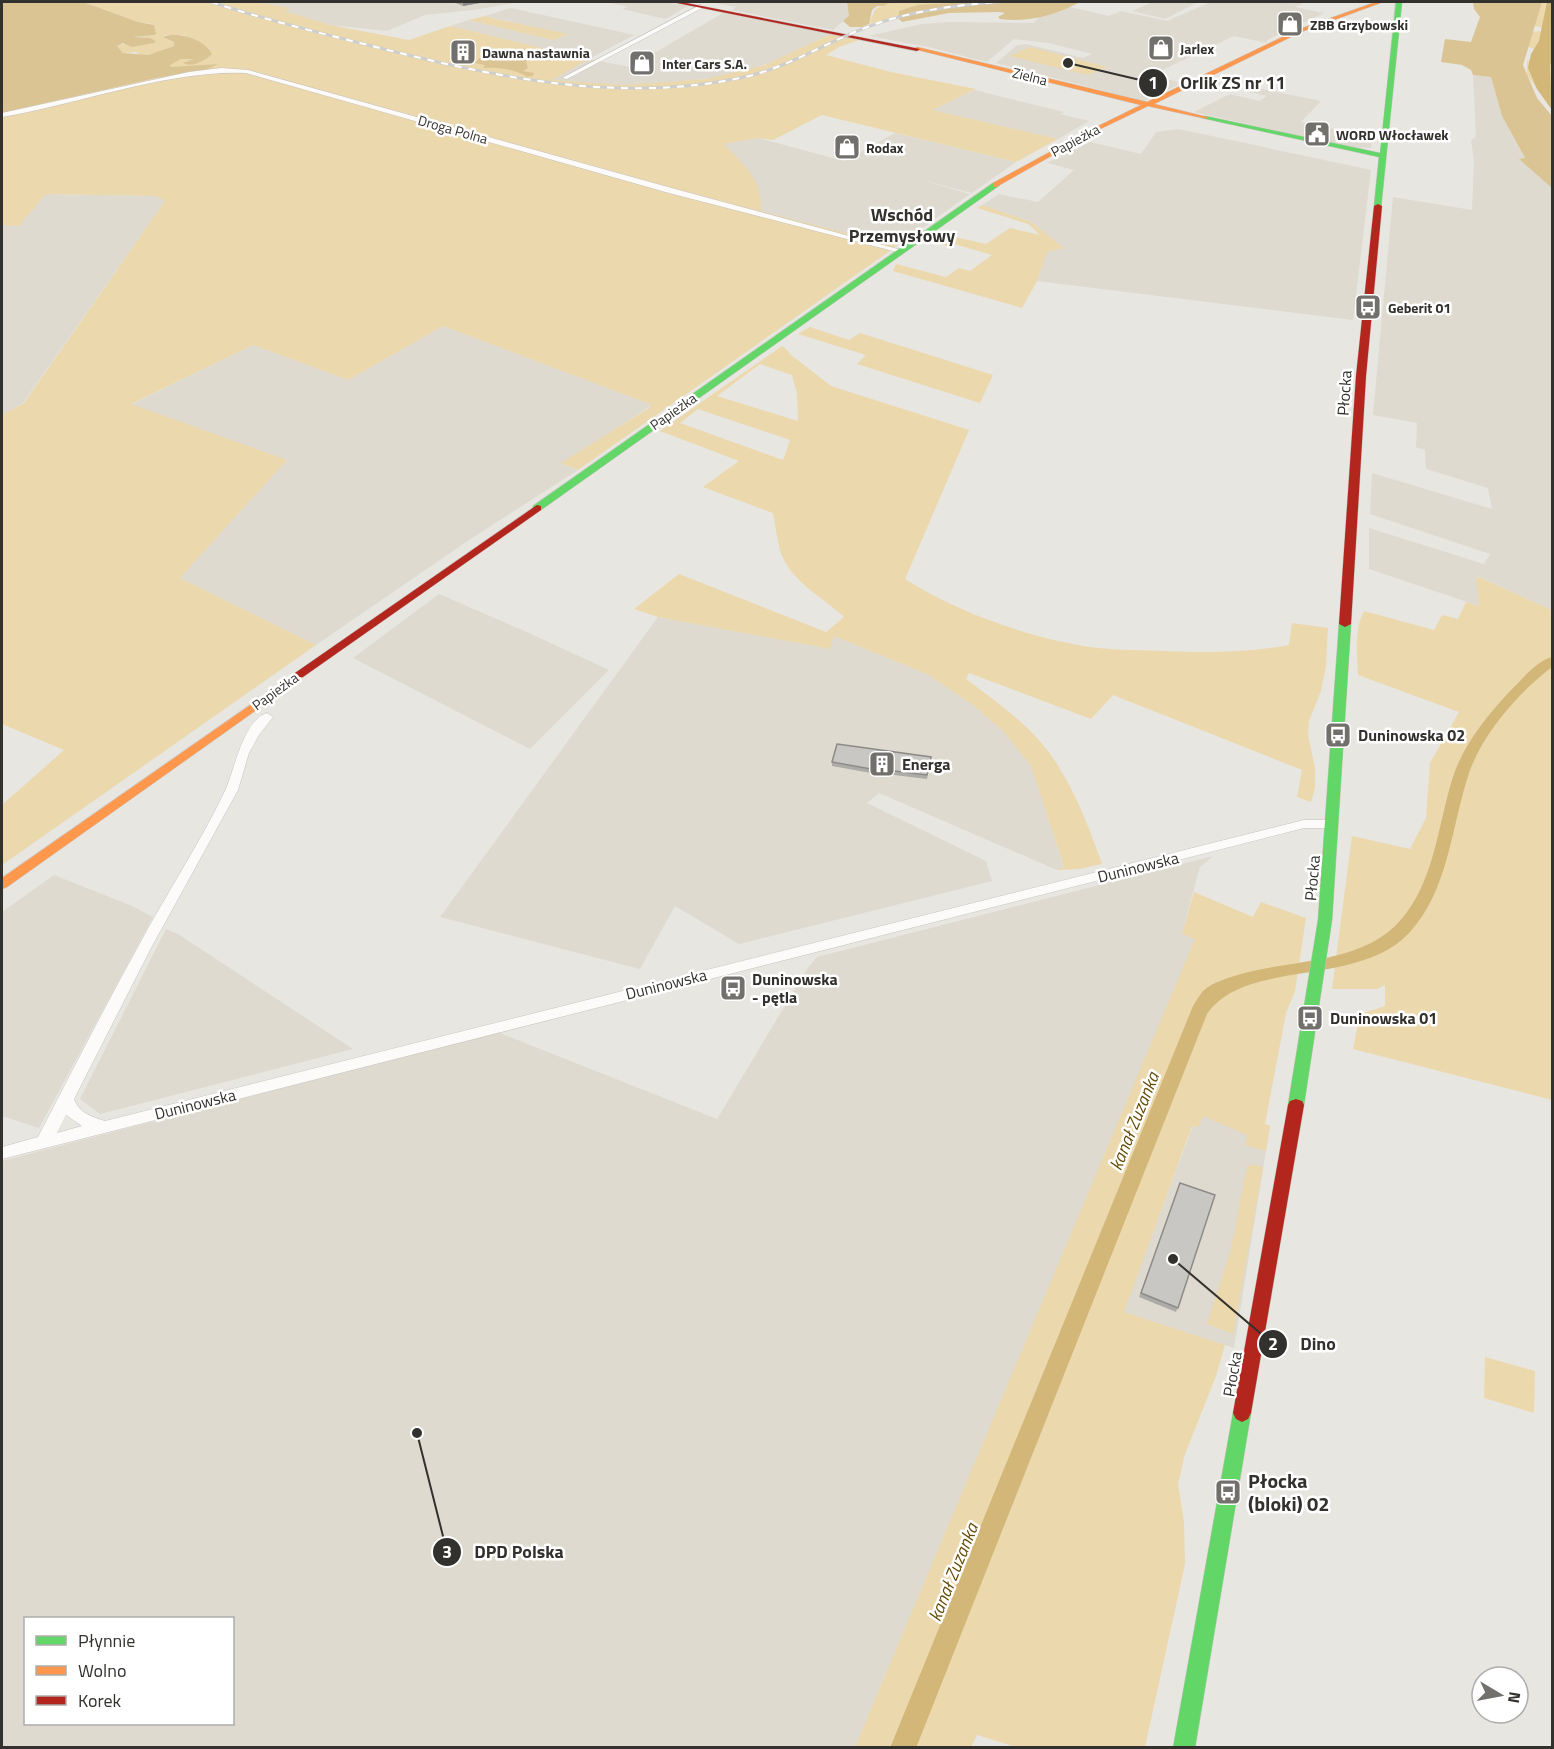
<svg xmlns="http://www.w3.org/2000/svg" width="1554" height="1749" font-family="'Titillium Web',sans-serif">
  <rect width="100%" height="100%" fill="#e8e6e1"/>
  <g fill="#dfdacf" fill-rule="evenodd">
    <polygon points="255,2 520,2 474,10 425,15 387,31 330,25 284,11 289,8"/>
    <polygon points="606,2 666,2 688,6 665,19 622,9 628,7"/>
    <polygon points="710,2 847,2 849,16 833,30 732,10 736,7"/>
    <polygon points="1153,2 1194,2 1196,3 1165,19 1132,11"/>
    <polygon points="1211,2 1305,2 1295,7 1324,13 1267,40 1267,43 1234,36 1152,75 1182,83 1144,101 996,63 1017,45 1026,44 1083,58 1092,54 1049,43 1014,39 987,62 928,47 869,36 921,24 951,22 1033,23 1050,8 1070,7 1109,16 1121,11 1167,21"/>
    <polygon points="511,8 634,35 589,59 630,67 723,13 831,34 779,60 728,76 648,85 596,85 550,80 588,59 450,26 469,20 554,40 567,35 485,16"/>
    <polygon points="1473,75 1491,77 1502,116 1525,159 1520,159 1552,188 1552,610 1477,576 1479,606 1369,569 1369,528 1484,564 1490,554 1370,514 1372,473 1492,509 1488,488 1426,469 1425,450 1416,447 1417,423 1373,415 1393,197 1472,210 1474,161 1471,140 1476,137"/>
    <polygon points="1257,88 1321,101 1301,122 1347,132 1373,135 1371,148 1348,147 1194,112 1230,94 1259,101 1267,96 1249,92"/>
    <polygon points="975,90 1064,112 1060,114 1089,121 1058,139 931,110"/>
    <polygon points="1179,129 1371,170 1353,320 1037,281 1047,252 1064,248 1031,222 982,205 999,194 1038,202 1074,170 1047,163 1090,142 1141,154 1156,132"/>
    <polygon points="895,133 1016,162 972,193 918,179 970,194 897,246 760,211 761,206 723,144 758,138 844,161"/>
    <polygon points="46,194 156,196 165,201 23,403 2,415 2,225 19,226"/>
    <polygon points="443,326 650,404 649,407 562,464 578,470 469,540 316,645 180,578 287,460 130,405 253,345 348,380"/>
    <polygon points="439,594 529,633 609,670 530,749 353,658"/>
    <polygon points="658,617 830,649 834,636 927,674 973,705 1004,732 1031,765 1064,868 1057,870 879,793 867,803 986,861 992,881 739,944 675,906 640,969 440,917"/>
    <path d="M1213 856 1200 867 1182 933 1196 939 855 1747 2 1748V1161L497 1032 717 1119 807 969 817 957ZM26 1618H232V1724H26Z"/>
    <polygon points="54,875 132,906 153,917 39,1128 2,1116 2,912"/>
    <polygon points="166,929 178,934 353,1049 100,1114 80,1099"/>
    <polygon points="1200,1107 1270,1126 1234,1348 1123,1312"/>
  </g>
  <g fill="#ebd8ad" fill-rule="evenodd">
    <path d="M83 2H255L291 8 285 11 330 25 409 40 450 26 588 59 552 80 626 85 706 79 765 65 831 34 859 40 839 47 826 55 891 72 976 89 932 110 1058 139 1016 162 822 115 773 140 758 138 724 144C743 165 763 179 761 211L897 246 578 470 561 463 649 408 650 404 443 326 348 380 253 345 131 404 287 460 180 578 316 645 2 865V805L64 750 2 724V415L24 403 165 201 156 196 46 194 19 226 2 225V113L156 78 208 69 214 64 188 68 172 67 169 65 181 59H195L185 62 191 65 210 49 184 35H165L163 37 174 42V46L148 55H140L136 52 123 53 117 46C129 40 143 48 156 41L150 38 132 37 154 35 155 27 152 24 138 22Z"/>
    <path d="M892 2H966L899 11 898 16 869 24C880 0 871 13 892 2Z"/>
    <polygon points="1533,2 1552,2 1552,109 1527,75 1527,61 1535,58 1533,48 1518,45 1531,32 1543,31 1545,29 1533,25"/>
    <polygon points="485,16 496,19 568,34 554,40 469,20"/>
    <polygon points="1030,47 1107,67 1088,75 1009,56"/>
    <polygon points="982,205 1031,222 1064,248 1047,252 1037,281 1022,308 893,271 896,264 946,277 959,268 970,271 992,255 951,243 946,246 927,240 941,234 986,244 1010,228 1040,235 1028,224 977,208"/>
    <polygon points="810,327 849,340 860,333 993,375 980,403 857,364 866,355 798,334"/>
    <path d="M782 346C789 350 790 355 795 360L790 354 831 386 969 430 905 579C958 613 1035 640 1098 648 1119 650 1141 650 1162 651 1205 653 1247 653 1289 645L1292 623 1328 628 1326 666 1321 691 1309 721 1308 735 1315 768V788L1311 802 1297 797 1302 770 1113 695 1091 719 969 673 966 679C986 694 1006 708 1024 725 1065 762 1084 814 1102 864L1079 869 1057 870 1064 867 1031 766 1004 732 973 705 927 674 834 636 830 649 658 617 634 609 679 574 826 632 844 617C823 597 789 581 780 550 777 538 775 525 773 513L703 487 739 461 660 431ZM760 364 792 375 797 393 798 421 717 396ZM698 409 790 440 783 460 680 423Z"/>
    <path d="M1476 576 1552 610V1100L1353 1049 1360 1014 1385 1006V985L1377 989H1332L1352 836 1410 849 1426 818 1430 763 1459 712 1358 675C1357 654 1354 630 1364 611L1434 630 1442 615 1458 619 1466 602 1479 606Z"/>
    <polygon points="1194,892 1253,917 1261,902 1306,918 1295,991 1286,1013 1265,1124 1270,1126 1266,1151 1245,1145 1247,1135 1203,1116 1199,1127 1192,1126 1124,1312 1225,1345 1216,1376 1185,1454 1178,1484 1184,1522 1185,1564 1145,1747 1016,1747 977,1735 971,1747 855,1747 1195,939 1182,934"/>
    <polygon points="1252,1164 1263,1167 1233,1334 1207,1324 1231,1249 1247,1167"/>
    <polygon points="1485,1357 1535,1371 1534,1413 1484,1398"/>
  </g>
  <g fill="#dac493">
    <path d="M2 2H83L138 22 154 25 156 34 154 35 133 37 150 38 156 41 154 43 132 47 123 43 117 46 123 53 148 55 174 46V42L163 37C177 31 205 39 212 54 204 61 193 68 183 63L194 59H181L170 65 171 67 218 64 208 69 156 78 2 113Z"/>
    <polygon points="847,2 892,2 883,6 877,6 872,10 869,24 862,27 850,27 843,21 849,16"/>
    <path d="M966 2H1080C1056 15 1028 23 1000 19L998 17 1005 13 999 12 949 13 902 22 898 18 899 11 918 5Z"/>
    <polygon points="1473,2 1542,2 1523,65 1537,98 1552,116 1552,188 1519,159 1525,158 1502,116 1491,77 1473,75 1471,70 1462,65 1441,62 1445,39 1471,42 1480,17 1474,9"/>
    <path d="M479 50C492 47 519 50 530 58L526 62 528 68 523 71 534 73 533 76 527 77C517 69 496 67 483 68L485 65 475 63 481 56 491 57 488 53Z"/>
  </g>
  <polygon fill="#d2b779" points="1547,2 1552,2 1552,62 1550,65 1552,110 1537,89 1528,68 1531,54 1539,41"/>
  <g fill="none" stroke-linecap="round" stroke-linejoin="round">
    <path fill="#d2b779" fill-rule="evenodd" d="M1552 657V667C1519 692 1483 733 1469 773 1451 827 1449 890 1409 933 1358 988 1245 958 1207 1014L916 1748H890L1193 1006C1196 1001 1199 996 1203 991 1213 982 1228 978 1241 974 1296 958 1370 965 1407 912 1436 873 1439 818 1454 774 1465 742 1490 712 1513 688 1524 677 1537 661 1552 657Z"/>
    <defs>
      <g id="street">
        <polygon points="700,5 702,8 567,79 562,78"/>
        <path d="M221 68 248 70 675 189 905 251 901 253 669 193 246 73C167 70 80 104 2 117V113L189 72Z"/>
        <path d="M267 713 273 717 259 735 249 753 238 790 151 948 74 1099C79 1113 92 1117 105 1121L1304 820H1332L1339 824 1332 828H1304L2 1159V1147L38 1137C71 1074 103 1010 138 947 165 896 200 843 225 791 234 772 243 720 267 713ZM66 1115 82 1126 57 1133Z"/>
      </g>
      <g id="fast">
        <polygon points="1396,2 1402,2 1381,208 1374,206 1379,157 1202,118 1205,116 1380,153"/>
        <polygon points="993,183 1000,185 541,510 533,510 533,506"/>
        <polygon points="1345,621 1351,624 1332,920 1304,1105 1302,1109 1296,1111 1290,1109 1288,1105 1318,920 1339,624"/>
        <polygon points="1242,1404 1248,1407 1251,1413 1195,1748 1173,1748 1233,1413 1236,1407"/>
      </g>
      <g id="slow">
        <polygon points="1376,2 1383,2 1301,32 1154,104 1207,117 1207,119 1148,106 1094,132 996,187 993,187 993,183 1090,130 1141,105 914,49 917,47 1147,102 1297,30"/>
        <polygon points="299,671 305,675 303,677 7,887 2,889 2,878"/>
      </g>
      <g id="jam">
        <polygon points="672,2 681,2 920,49 917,51"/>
        <polygon points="1378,204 1382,206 1366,376 1351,624 1345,627 1339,624 1356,376 1374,206"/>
        <polygon points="537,505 541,506 541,510 303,677 295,677 293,675 295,673"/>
        <polygon points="1296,1099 1302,1101 1304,1105 1251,1413 1248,1419 1242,1422 1236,1419 1233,1413 1288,1105 1290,1101"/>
      </g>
    </defs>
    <use href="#street" stroke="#c5c3bf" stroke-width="1"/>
    <use href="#fast" stroke="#c5c3bf" stroke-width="1"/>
    <use href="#slow" stroke="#c5c3bf" stroke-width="1"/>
    <use href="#jam" stroke="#c5c3bf" stroke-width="1"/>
    <use href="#street" fill="#fcfbfa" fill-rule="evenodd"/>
    <use href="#fast" fill="#63d668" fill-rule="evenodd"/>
    <use href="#slow" fill="#ff974d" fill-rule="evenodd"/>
    <use href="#jam" fill="#b3261e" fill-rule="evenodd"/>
    <defs>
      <path id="rail" d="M211 2C263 19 316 32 368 45 490 76 615 104 740 78 786 69 826 42 870 26 911 11 955 5 999 2"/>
    </defs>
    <use href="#rail" stroke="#cececd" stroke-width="3"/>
    <use href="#rail" stroke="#fff" stroke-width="2" stroke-dasharray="7" stroke-linecap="butt"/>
  </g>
  <g fill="#adaba8">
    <polygon points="453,2 485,2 463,6"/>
    <polygon points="931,757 927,779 886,774 882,775 832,766 832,762"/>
    <polygon points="1180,1183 1215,1195 1176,1312 1139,1297"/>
  </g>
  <g fill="#8d8b88">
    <polygon points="463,2 485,2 463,6"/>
    <polygon points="886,770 886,774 882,775 882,771"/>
  </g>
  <g fill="#c9c7c3" stroke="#8d8b88" stroke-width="1.5">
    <polygon points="837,744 931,757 927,775 886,770 882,771 832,762"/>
    <polygon points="1180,1183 1215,1195 1178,1308 1141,1293"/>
  </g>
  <defs>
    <symbol id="shop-square" viewBox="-11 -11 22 22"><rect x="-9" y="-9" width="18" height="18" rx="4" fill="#72706c" stroke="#fff"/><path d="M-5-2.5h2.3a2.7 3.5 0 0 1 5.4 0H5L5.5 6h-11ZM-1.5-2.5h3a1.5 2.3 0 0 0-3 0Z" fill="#fff"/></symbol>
    <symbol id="building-square" viewBox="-11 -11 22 22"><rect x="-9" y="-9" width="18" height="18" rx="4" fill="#72706c" stroke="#fff"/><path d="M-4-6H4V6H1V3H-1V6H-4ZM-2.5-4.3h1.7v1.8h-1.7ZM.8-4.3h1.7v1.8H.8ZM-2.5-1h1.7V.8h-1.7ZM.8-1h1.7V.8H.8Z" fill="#fff"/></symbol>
    <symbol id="civic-square" viewBox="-11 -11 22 22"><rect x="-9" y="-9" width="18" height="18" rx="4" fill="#72706c" stroke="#fff"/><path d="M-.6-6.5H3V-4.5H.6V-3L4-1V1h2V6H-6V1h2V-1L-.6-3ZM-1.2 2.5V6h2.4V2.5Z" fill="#fff"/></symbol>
    <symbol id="bus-square" viewBox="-11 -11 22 22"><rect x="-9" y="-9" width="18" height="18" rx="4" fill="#72706c" stroke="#fff"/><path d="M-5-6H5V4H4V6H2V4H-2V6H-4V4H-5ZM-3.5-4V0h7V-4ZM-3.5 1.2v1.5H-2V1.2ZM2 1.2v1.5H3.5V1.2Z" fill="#fff"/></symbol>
  </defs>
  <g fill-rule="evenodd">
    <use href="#shop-square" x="1275" y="9" width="30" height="30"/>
    <use href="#shop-square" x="1146" y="33" width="30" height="30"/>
    <use href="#building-square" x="448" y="37" width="30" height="30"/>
    <use href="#shop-square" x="627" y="48" width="30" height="30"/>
    <use href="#civic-square" x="1302" y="119" width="30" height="30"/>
    <use href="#shop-square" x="832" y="132" width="30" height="30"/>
    <use href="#bus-square" x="1353" y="292" width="30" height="30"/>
    <use href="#bus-square" x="1323" y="720" width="30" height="30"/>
    <use href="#building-square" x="867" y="749" width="30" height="30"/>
    <use href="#bus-square" x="718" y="973" width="30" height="30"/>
    <use href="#bus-square" x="1295" y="1003" width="30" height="30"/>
    <use href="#bus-square" x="1213" y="1477" width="30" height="30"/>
  </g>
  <g text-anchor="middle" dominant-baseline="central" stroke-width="5" stroke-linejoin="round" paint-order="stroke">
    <g font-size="14" font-weight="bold" fill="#32312d" stroke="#fff" text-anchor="start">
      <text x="1310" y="24">ZBB Grzybowski</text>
      <text x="1180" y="48">Jarlex</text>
      <text x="482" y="52">Dawna nastawnia</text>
      <text x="662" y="63">Inter Cars S.A.</text>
      <text x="1336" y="134">WORD Włocławek</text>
      <text x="866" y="147">Rodax</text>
      <text x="1388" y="307">Geberit 01</text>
    </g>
    <g font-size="14" fill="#32312d" stroke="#fff">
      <text transform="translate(1030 76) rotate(14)">Zielna</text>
      <text transform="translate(453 129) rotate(16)">Droga Polna</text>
      <text transform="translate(1075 140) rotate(-28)">Papieżka</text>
      <text transform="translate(673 411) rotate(-35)">Papieżka</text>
      <text transform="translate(275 691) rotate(-36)">Papieżka</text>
    </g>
    <g font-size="16" fill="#32312d" stroke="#fff">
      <text transform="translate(1344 393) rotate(-86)">Płocka</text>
      <text transform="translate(1138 867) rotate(-14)">Duninowska</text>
      <text transform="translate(1312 878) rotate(-85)">Płocka</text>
      <text transform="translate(666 984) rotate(-14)">Duninowska</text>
      <text transform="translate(195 1104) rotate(-14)">Duninowska</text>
      <text transform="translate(1232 1374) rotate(-80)">Płocka</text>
    </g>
    <g font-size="16" font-weight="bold" fill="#32312d" stroke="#fff" text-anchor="start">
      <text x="1358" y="735">Duninowska 02</text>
      <text x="902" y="764">Energa</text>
      <text x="752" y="979">Duninowska<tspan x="752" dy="18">- pętla</tspan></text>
      <text x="1330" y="1018">Duninowska 01</text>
    </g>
    <g font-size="18" font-weight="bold" fill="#32312d" stroke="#fff">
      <text x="902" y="214">Wschód<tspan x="902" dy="21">Przemysłowy</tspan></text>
    </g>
    <g font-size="18" font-style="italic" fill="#644a03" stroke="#fff">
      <text transform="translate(1134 1121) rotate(-68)">kanał Zuzanka</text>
      <text transform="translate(953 1572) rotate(-68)">kanał Zuzanka</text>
    </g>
    <g font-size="20" font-weight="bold" fill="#32312d" stroke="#fff" text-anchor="start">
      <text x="1248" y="1480">Płocka<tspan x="1248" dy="23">(bloki) 02</tspan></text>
    </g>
  </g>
  <path fill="none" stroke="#32312d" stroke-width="2" d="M1068 63L1153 83M1173 1259L1273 1344M417 1433L447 1552"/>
  <g fill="#32312d" stroke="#fff" stroke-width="2">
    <circle cx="1068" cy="63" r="6"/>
    <circle cx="1173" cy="1259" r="6"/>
    <circle cx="417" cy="1433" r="6"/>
    <circle cx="1153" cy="83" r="15"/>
    <circle cx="1273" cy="1344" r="15"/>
    <circle cx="447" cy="1552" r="15"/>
  </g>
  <g font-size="18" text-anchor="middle" font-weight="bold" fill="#fff">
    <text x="1153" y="89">1</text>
    <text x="1273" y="1350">2</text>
    <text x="447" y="1558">3</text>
  </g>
  <g font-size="18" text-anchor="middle" font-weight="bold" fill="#32312d" stroke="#fff" stroke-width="5" stroke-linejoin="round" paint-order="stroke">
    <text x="1233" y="89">Orlik ZS nr 11</text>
    <text x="1318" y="1350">Dino</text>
    <text x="519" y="1558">DPD Polska</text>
  </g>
  <rect width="1554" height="1749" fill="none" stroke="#32312d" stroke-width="6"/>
  <rect x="24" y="1617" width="210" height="108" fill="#ffffff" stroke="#adadab" stroke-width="1.5"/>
  <rect x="36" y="1636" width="30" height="9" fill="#63d668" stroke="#adadab" stroke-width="1.5"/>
  <text x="78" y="1647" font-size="18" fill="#32312d">Płynnie</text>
  <rect x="36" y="1666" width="30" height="9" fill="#ff974d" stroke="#adadab" stroke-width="1.5"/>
  <text x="78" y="1677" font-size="18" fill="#32312d">Wolno</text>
  <rect x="36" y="1696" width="30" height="9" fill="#b3261e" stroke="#adadab" stroke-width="1.5"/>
  <text x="78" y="1707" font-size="18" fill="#32312d">Korek</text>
  <g transform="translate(1500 1695) rotate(100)"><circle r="28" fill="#ffffff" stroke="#adadab" stroke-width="1.5"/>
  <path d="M0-4.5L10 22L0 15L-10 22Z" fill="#72706c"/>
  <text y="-9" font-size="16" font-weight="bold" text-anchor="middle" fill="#32312d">N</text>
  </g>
</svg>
